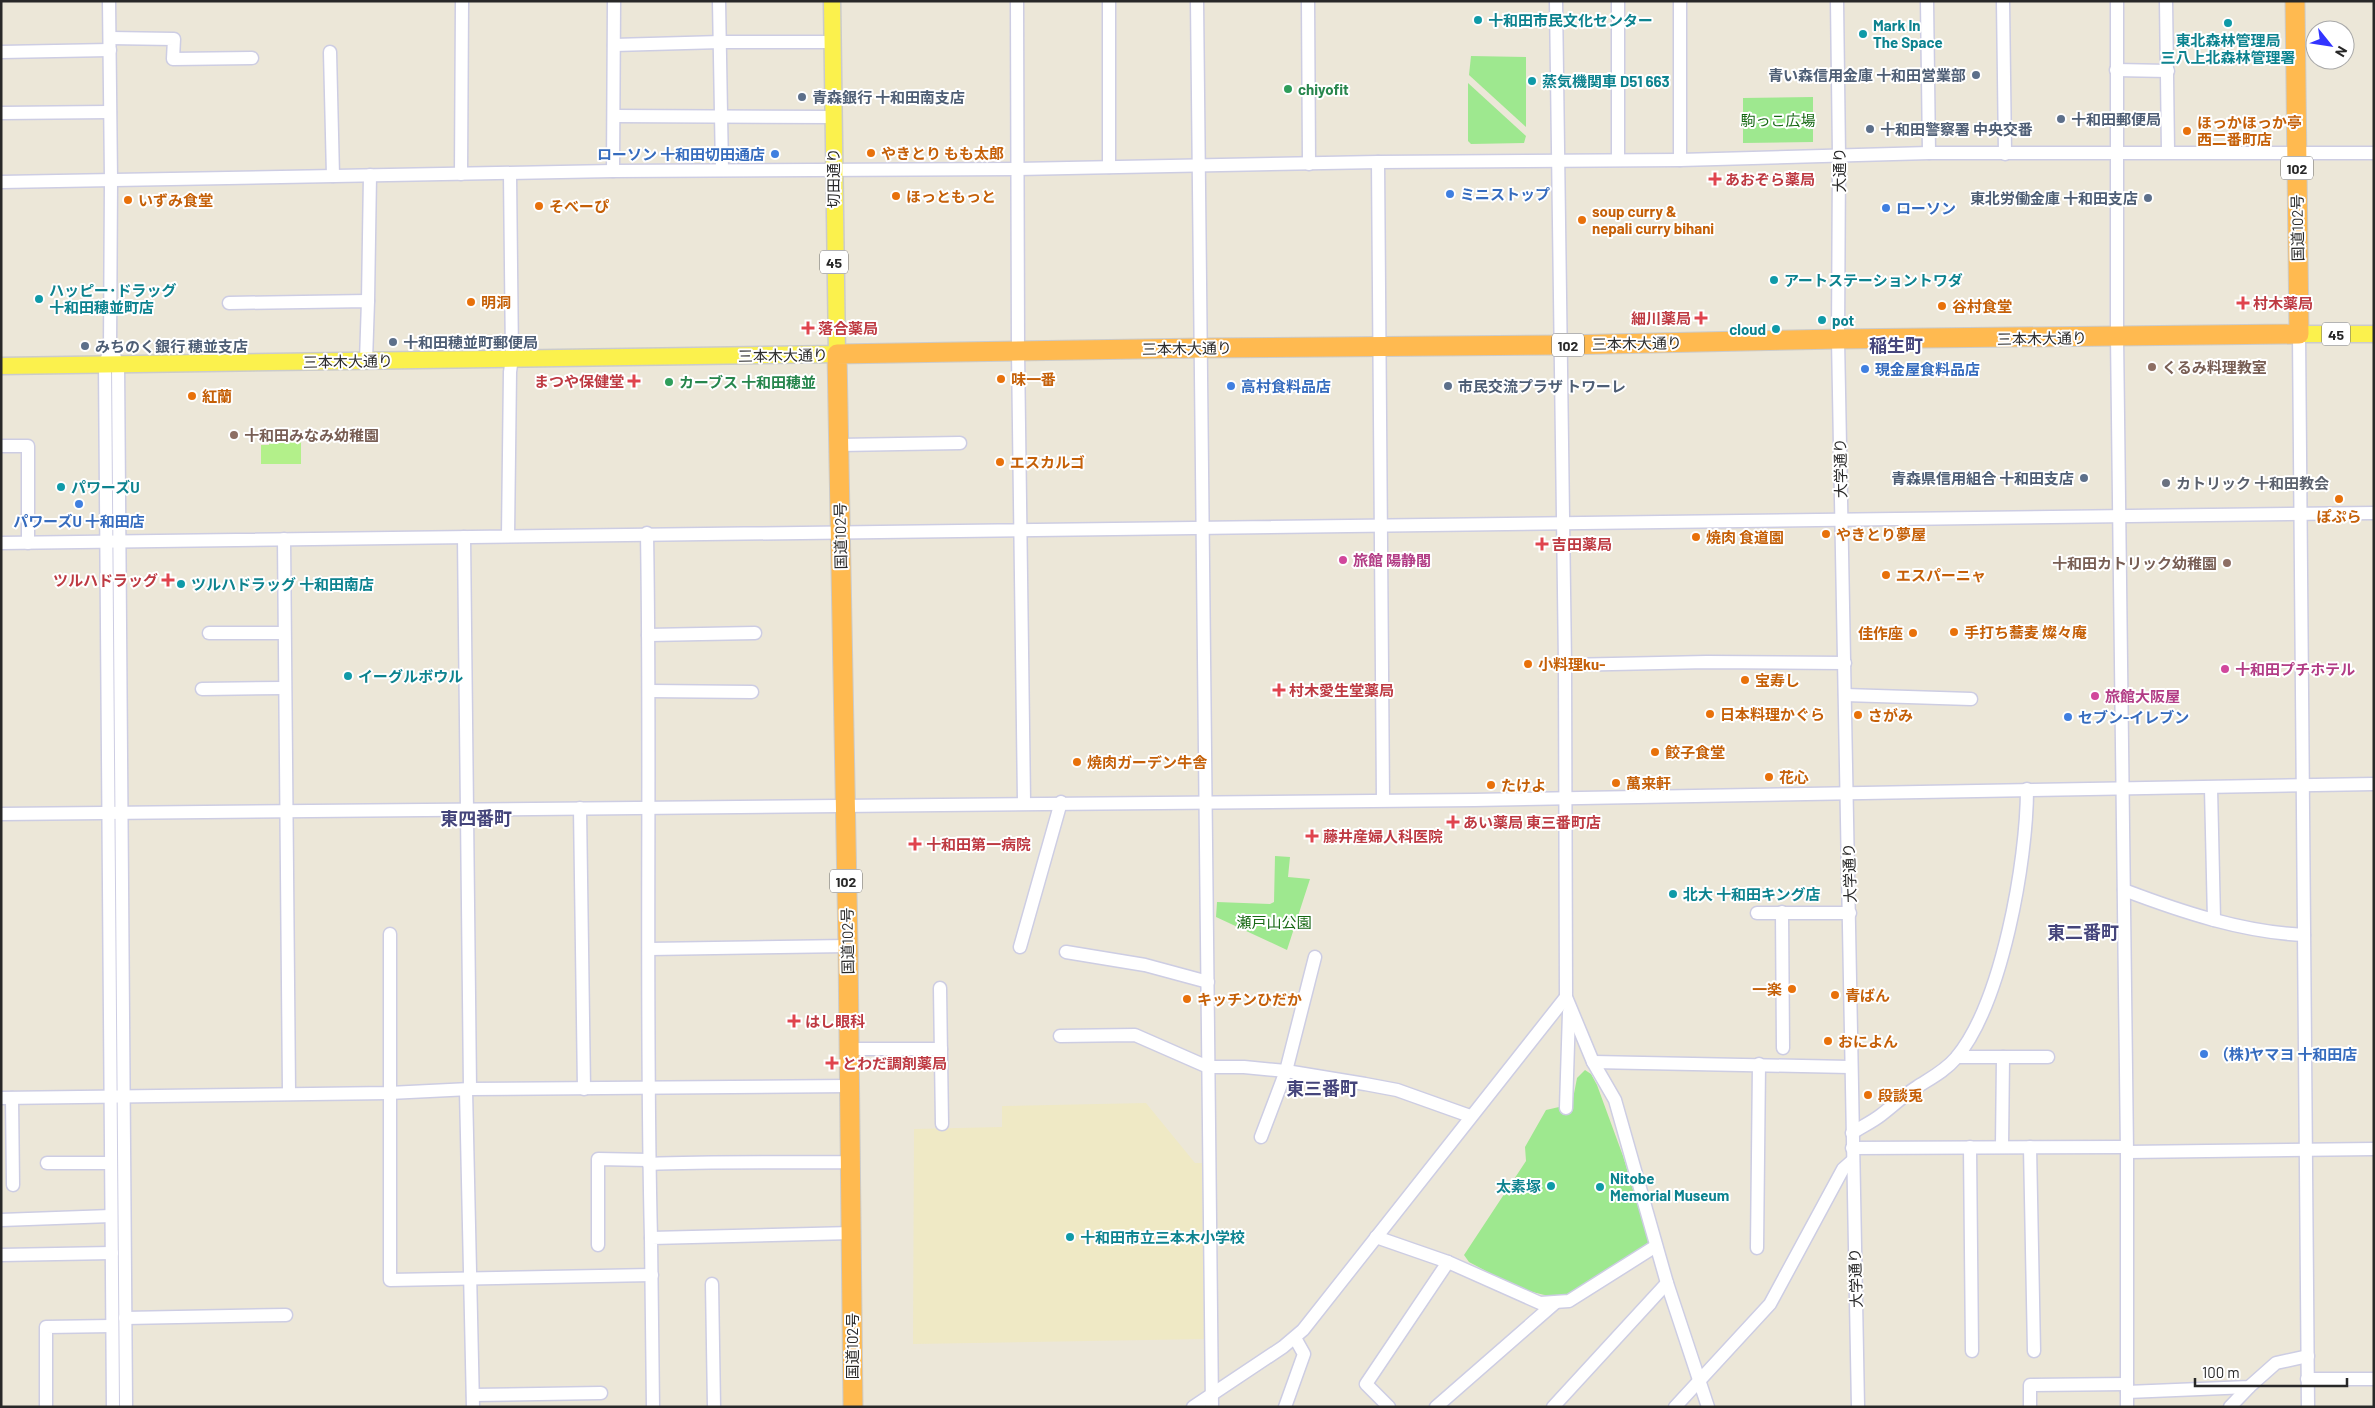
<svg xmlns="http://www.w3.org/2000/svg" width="2375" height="1408" font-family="Barlow,'Noto Sans JP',sans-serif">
  <rect width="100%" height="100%" fill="#ece7d8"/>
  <polygon fill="#efe9c5" points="1146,1103 1195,1163 1202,1163 1204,1339 913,1344 914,1129 1002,1127 1002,1106"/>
  <g fill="#9ee88f">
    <polygon points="1471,56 1526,57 1526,127 1469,75"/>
    <polygon points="1468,83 1526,136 1524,143 1471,144 1468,141"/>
    <polygon points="1813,97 1813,142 1743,143 1743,98"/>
    <polygon points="1275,856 1290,857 1288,877 1310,879 1287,950 1216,917 1217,902 1270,904 1274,902"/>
    <path d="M1585 1070 1591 1074 1597 1085 1623 1156 1650 1246C1640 1255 1602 1290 1593 1292 1546 1307 1509 1283 1469 1262L1464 1255 1526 1161 1525 1147 1546 1110 1572 1104 1577 1078Z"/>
  </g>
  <polygon fill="#b3f08a" points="287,431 301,431 301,464 261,464 261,445 269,445 269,439 287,439"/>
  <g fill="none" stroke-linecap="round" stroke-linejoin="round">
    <defs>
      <g id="minor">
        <polyline points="109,1 111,180 110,350 105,364 113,1407"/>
        <polyline points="719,1 722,170"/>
        <polyline points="1017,1 1018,351 1024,802"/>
        <polyline points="1197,1 1212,1407"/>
        <polyline points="1308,1 1309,164"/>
        <polyline points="1556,1 1565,665 1566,997 1593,1062 1615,1100 1667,1283 1708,1407"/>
        <polyline points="1837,1 1839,156 1838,339 1858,1407"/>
        <polyline points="1927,1 1929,153"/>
        <polyline points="2003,1 2005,154"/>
        <polyline points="2117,1 2117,336 2127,1152 2127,1407"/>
        <polyline points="2166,1 2168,151"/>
        <polyline points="110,38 174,39 173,59 252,58"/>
        <polyline points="614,45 721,42 833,42"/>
        <polyline points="1,52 110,50"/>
        <polyline points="330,52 333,176"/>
        <polyline points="2116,70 2168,71"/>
        <polyline points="1,113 110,112"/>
        <polyline points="614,116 833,117"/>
        <polyline points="1618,159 1618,1"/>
        <polyline points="1680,160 1680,1"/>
        <polyline points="1378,162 1383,800"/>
        <polyline points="1109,167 1109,1"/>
        <polyline points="613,171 614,1"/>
        <polyline points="461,174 462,1"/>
        <polyline points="1,182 613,171 1017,169 1378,162 1680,160 1929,153 2374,153"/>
        <polyline points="368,301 370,175"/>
        <polyline points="229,303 368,301 366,361"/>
        <polyline points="2299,334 2308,1407"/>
        <polyline points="114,356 118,364 126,1407"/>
        <polyline points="839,445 960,443"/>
        <polyline points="1,446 28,446 28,543"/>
        <path d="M647 533C651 768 645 1003 651 1238"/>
        <polyline points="508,536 510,372 512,358 510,174"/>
        <polyline points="464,537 470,1089"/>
        <polyline points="284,539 289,1093"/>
        <polyline points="1,543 2374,513"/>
        <polyline points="209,633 283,633"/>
        <polyline points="648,635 755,633"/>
        <polyline points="1565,665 1707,662 1845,663"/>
        <polyline points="202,689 284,688"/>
        <polyline points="650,691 752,692"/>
        <polyline points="1845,695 1971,699"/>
        <polyline points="2211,788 2214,920"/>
        <polyline points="580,808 584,1089"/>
        <polyline points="1,814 1474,800 2374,784"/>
        <path d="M2124 890C2182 912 2242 932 2304 935"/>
        <polyline points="1782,912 1783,1048"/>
        <polyline points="1757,913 1850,913"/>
        <polyline points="390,934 390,1280 652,1275"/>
        <polyline points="1020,947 1061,802"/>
        <polyline points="649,949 848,946"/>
        <polyline points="1066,952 1145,965 1208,982"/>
        <polyline points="940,988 942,1124"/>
        <polyline points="1060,1036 1135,1035 1208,1067 1244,1067 1286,1071 1365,1084 1397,1090 1470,1116"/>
        <polyline points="849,1049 941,1049"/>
        <polyline points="1957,1057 2048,1057"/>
        <polyline points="1593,1062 1850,1067"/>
        <polyline points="466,1090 473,1407"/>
        <polyline points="1,1098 389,1093 470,1089 850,1086"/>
        <polyline points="12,1098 13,1185"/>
        <polyline points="1566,1108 1569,1012"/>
        <path d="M1852 1133C1861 1127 1872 1122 1881 1115 1893 1106 1904 1095 1917 1087 1931 1078 1945 1071 1956 1058 2002 1003 2027 861 2027 789"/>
        <polyline points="1261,1137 1286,1071 1315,957"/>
        <polyline points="2002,1146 2003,1057"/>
        <polyline points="1970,1147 1972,1351"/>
        <polyline points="2030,1147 2034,1351"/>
        <polyline points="1852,1148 2126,1147"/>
        <polyline points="2127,1152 2374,1149"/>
        <polyline points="47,1163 111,1163"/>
        <path d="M649 1164C716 1161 784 1163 851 1162"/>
        <polyline points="1,1220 111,1216"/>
        <polyline points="1376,1237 1448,1262 1540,1303 1569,1301 1656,1246"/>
        <polyline points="598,1245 598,1159 649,1160"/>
        <polyline points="1757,1248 1759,1064"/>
        <polyline points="1,1255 112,1253"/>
        <polyline points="712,1284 714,1407"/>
        <polyline points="125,1318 286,1315"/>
        <polyline points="2307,1379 2374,1379"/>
        <polyline points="2127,1392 2249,1387 2276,1363 2308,1356"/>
        <polyline points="473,1395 601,1393"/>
        <polyline points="46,1407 46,1327 112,1326"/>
        <polyline points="653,1407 651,1238 852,1233"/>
        <polyline points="1193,1407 1283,1347 1303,1330 1566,997"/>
        <polyline points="1285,1407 1304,1354 1295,1338"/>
        <polyline points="1389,1407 1366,1384 1448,1262"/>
        <polyline points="1436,1407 1555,1303"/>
        <polyline points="1553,1407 1667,1283"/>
        <polyline points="1675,1407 1770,1304 1843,1169 1852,1161"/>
        <polyline points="2030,1407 2030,1385 2127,1384"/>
        <polyline points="2230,1407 2249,1387"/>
      </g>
      <g id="major">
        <polyline points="2299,334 2374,334"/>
        <polyline points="1,366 837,354 832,1"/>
      </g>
      <polyline id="highway" points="853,1407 848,946 837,354 1201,348 1561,345 1838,339 2299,334 2295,1"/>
    </defs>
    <use href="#minor" stroke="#cdcde3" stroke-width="15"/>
    <use href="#major" stroke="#cbcbcb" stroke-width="19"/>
    <use href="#highway" stroke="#cbcbcb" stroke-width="21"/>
    <use href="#minor" stroke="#fff" stroke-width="12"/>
    <use href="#major" stroke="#fbf14d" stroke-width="16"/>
    <use href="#highway" stroke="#ffba50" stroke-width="19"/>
  </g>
  <g fill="#0f9aa8" stroke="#fff" stroke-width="2">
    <circle cx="1478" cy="20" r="5"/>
    <circle cx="2228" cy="23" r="5"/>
    <circle cx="1863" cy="34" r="5"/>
    <circle cx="1532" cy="81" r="5"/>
    <circle cx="1774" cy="280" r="5"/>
    <circle cx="39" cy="299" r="5"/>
    <circle cx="1822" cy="320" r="5"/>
    <circle cx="1776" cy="329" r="5"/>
    <circle cx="61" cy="487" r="5"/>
    <circle cx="181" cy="584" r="5"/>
    <circle cx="348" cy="676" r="5"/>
    <circle cx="1673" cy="894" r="5"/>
    <circle cx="1551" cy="1186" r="5"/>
    <circle cx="1600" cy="1187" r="5"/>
    <circle cx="1070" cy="1237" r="5"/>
  </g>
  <g fill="#5c6f8a" stroke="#fff" stroke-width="2">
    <circle cx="1976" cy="75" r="5"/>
    <circle cx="802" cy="97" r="5"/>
    <circle cx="2061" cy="119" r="5"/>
    <circle cx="1870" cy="129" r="5"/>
    <circle cx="2148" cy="198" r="5"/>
    <circle cx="393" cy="342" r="5"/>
    <circle cx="85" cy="346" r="5"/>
    <circle cx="1448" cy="386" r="5"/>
    <circle cx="2084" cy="478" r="5"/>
  </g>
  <g fill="#2e9e5b" stroke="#fff" stroke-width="2">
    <circle cx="1288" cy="89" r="5"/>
    <circle cx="669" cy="382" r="5"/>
  </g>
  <g fill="#e8710a" stroke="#fff" stroke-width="2">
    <circle cx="2187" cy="131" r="5"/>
    <circle cx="871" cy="153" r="5"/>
    <circle cx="896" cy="196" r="5"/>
    <circle cx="128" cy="200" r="5"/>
    <circle cx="539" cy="206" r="5"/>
    <circle cx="1582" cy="220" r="5"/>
    <circle cx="471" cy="302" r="5"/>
    <circle cx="1942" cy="306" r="5"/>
    <circle cx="1001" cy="379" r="5"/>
    <circle cx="192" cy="396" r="5"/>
    <circle cx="1000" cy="462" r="5"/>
    <circle cx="2339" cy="499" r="5"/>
    <circle cx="1826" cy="534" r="5"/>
    <circle cx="1696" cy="537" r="5"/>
    <circle cx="1886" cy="575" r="5"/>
    <circle cx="1954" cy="632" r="5"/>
    <circle cx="1913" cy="633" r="5"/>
    <circle cx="1528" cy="664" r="5"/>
    <circle cx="1745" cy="680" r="5"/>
    <circle cx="1710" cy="714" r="5"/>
    <circle cx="1858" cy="715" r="5"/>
    <circle cx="1655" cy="752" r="5"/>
    <circle cx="1077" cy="762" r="5"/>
    <circle cx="1769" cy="777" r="5"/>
    <circle cx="1616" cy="783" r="5"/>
    <circle cx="1491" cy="785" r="5"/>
    <circle cx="1792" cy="989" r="5"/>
    <circle cx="1835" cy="995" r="5"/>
    <circle cx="1187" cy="999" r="5"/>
    <circle cx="1828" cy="1041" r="5"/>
    <circle cx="1868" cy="1095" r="5"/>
  </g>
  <g fill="#3f7fe0" stroke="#fff" stroke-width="2">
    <circle cx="775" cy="154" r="5"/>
    <circle cx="1450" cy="194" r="5"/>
    <circle cx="1886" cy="208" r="5"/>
    <circle cx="1865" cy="369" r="5"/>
    <circle cx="1231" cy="386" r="5"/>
    <circle cx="79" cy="504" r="5"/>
    <circle cx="2068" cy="717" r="5"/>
    <circle cx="2204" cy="1054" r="5"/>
  </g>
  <g fill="#e0444e" stroke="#fff" stroke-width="2">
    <path d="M1712.5 171.5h5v5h5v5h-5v5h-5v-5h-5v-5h5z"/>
    <path d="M2240.5 295.5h5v5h5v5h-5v5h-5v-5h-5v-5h5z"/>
    <path d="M1698.5 310.5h5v5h5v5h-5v5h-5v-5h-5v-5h5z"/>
    <path d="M805.5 320.5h5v5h5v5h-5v5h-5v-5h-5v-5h5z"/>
    <path d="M631.5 373.5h5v5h5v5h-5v5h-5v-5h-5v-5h5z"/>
    <path d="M1539.5 536.5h5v5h5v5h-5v5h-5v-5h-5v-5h5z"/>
    <path d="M165.5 572.5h5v5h5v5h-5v5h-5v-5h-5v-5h5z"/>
    <path d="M1276.5 682.5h5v5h5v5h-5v5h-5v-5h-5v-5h5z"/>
    <path d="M1450.5 814.5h5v5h5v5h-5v5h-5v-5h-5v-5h5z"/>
    <path d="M1309.5 828.5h5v5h5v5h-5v5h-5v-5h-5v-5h5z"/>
    <path d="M912.5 836.5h5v5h5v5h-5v5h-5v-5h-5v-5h5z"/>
    <path d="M791.5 1013.5h5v5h5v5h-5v5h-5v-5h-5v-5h5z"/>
    <path d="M829.5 1055.5h5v5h5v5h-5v5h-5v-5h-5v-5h5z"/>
  </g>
  <g fill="#8d6e63" stroke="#fff" stroke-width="2">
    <circle cx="2152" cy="367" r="5"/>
    <circle cx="234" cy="435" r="5"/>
    <circle cx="2227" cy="563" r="5"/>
  </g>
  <circle fill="#6b7280" stroke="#fff" stroke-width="2" cx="2166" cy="483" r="5"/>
  <g fill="#d1479c" stroke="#fff" stroke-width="2">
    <circle cx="1343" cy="560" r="5"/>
    <circle cx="2225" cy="669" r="5"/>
    <circle cx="2095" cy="696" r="5"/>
  </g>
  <g text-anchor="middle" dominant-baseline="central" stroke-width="4" stroke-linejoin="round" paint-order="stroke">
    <g fill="#fff" stroke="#686868" stroke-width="1">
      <rect x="2281" y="156.5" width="32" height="23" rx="4"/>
      <rect x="820" y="250.5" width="28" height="23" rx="4"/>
      <rect x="2322" y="322.5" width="28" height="23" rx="4"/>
      <rect x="1552" y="333.5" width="32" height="23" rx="4"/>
      <rect x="830" y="869.5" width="32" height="23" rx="4"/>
    </g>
    <g font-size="14" font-weight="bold" fill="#282828">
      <text x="2297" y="168">102</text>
      <text x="834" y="262">45</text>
      <text x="2336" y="334">45</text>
      <text x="1568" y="345">102</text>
      <text x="846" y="881">102</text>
    </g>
    <g font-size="15" font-weight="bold" fill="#0d838f" stroke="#fff" text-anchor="start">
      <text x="1488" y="20">十和田市民文化センター</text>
      <text x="1873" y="25">Mark In<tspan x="1873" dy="17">The Space</tspan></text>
      <text x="2228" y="40" text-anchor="middle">東北森林管理局<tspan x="2228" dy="17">三八上北森林管理署</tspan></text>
      <text x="1542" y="81">蒸気機関車 D51 663</text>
      <text x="1784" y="280">アートステーショントワダ</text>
      <text x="49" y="290">ハッピー･ドラッグ<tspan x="49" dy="17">十和田穂並町店</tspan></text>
      <text x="1832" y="320">pot</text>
      <text x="1766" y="329" text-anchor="end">cloud</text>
      <text x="71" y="487">パワーズU</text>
      <text x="191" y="584">ツルハドラッグ 十和田南店</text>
      <text x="358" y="676">イーグルボウル</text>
      <text x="1683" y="894">北大 十和田キング店</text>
      <text x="1610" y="1178">Nitobe<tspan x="1610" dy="17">Memorial Museum</tspan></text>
      <text x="1541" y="1186" text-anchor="end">太素塚</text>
      <text x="1080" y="1237">十和田市立三本木小学校</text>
    </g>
    <g font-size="15" font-weight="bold" fill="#4e5e75" stroke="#fff" text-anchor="start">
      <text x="1966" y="75" text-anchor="end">青い森信用金庫 十和田営業部</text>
      <text x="812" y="97">青森銀行 十和田南支店</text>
      <text x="2071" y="119">十和田郵便局</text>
      <text x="1880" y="129">十和田警察署 中央交番</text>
      <text x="2138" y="198" text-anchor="end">東北労働金庫 十和田支店</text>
      <text x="403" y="342">十和田穂並町郵便局</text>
      <text x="95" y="346">みちのく銀行 穂並支店</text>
      <text x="1458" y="386">市民交流プラザ トワーレ</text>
      <text x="2074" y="478" text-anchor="end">青森県信用組合 十和田支店</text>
    </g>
    <g font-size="15" font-weight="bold" fill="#27864d" stroke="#fff" text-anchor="start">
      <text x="1298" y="89">chiyofit</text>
      <text x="679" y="382">カーブス 十和田穂並</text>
    </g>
    <g font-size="15" fill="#176914" stroke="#fff">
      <text x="1778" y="120">駒っこ広場</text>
      <text x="1274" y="922">瀬戸山公園</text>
    </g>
    <g font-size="15" font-weight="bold" fill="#c56008" stroke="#fff" text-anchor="start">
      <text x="2197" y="122">ほっかほっか亭<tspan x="2197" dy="17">西二番町店</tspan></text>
      <text x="881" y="153">やきとり もも太郎</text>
      <text x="906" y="196">ほっともっと</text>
      <text x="138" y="200">いずみ食堂</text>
      <text x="549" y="206">そべーぴ</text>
      <text x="1592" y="211">soup curry &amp;<tspan x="1592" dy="17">nepali curry bihani</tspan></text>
      <text x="481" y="302">明洞</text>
      <text x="1952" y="306">谷村食堂</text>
      <text x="1011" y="379">味一番</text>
      <text x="202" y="396">紅蘭</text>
      <text x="1010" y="462">エスカルゴ</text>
      <text x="2339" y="516" text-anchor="middle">ぽぷら</text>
      <text x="1836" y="534">やきとり夢屋</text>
      <text x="1706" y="537">焼肉 食道園</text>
      <text x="1896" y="575">エスパーニャ</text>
      <text x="1964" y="632">手打ち蕎麦 燦々庵</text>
      <text x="1903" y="633" text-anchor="end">佳作座</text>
      <text x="1538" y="664">小料理ku-</text>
      <text x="1755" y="680">宝寿し</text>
      <text x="1720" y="714">日本料理かぐら</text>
      <text x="1868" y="715">さがみ</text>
      <text x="1665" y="752">餃子食堂</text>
      <text x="1087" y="762">焼肉ガーデン牛舎</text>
      <text x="1779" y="777">花心</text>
      <text x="1626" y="783">萬来軒</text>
      <text x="1501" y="785">たけよ</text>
      <text x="1782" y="989" text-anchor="end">一楽</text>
      <text x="1845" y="995">青ばん</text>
      <text x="1197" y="999">キッチンひだか</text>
      <text x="1838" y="1041">おによん</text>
      <text x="1878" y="1095">段談兎</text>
    </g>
    <g font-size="15" font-weight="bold" fill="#366cbe" stroke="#fff" text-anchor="start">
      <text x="765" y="154" text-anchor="end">ローソン 十和田切田通店</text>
      <text x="1460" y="194">ミニストップ</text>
      <text x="1896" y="208">ローソン</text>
      <text x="1875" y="369">現金屋食料品店</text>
      <text x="1241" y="386">高村食料品店</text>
      <text x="79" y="521" text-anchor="middle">パワーズU 十和田店</text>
      <text x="2078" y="717">セブン-イレブン</text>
      <text x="2214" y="1054">（株)ヤマヨ 十和田店</text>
    </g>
    <g font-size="15" fill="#282828" stroke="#fff">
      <text transform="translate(1839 170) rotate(-90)">大通り</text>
      <text transform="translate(833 178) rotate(-90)">切田通り</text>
      <text transform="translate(2297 228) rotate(-91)">国道102号</text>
      <text transform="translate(2042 338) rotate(-1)">三本木大通り</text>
      <text transform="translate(1637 343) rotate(-1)">三本木大通り</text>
      <text transform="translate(1187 348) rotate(-1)">三本木大通り</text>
      <text transform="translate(783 355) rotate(-1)">三本木大通り</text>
      <text transform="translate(348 361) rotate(-1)">三本木大通り</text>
      <text transform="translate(1840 468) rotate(-91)">大学通り</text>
      <text transform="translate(840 536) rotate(-91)">国道102号</text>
      <text transform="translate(1849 873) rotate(-92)">大学通り</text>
      <text transform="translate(847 941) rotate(-91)">国道102号</text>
      <text transform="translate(1855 1278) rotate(-92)">大学通り</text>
      <text transform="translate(852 1346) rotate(-90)">国道102号</text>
    </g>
    <g font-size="15" font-weight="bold" fill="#be3a42" stroke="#fff" text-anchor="start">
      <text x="1725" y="179">あおぞら薬局</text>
      <text x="2253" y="303">村木薬局</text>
      <text x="1691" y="318" text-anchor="end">細川薬局</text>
      <text x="818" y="328">落合薬局</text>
      <text x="624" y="381" text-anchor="end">まつや保健堂</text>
      <text x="1552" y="544">吉田薬局</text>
      <text x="158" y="580" text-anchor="end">ツルハドラッグ</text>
      <text x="1289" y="690">村木愛生堂薬局</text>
      <text x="1463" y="822">あい薬局 東三番町店</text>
      <text x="1323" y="836">藤井産婦人科医院</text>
      <text x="926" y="844">十和田第一病院</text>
      <text x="805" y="1021">はし眼科</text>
      <text x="842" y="1063">とわだ調剤薬局</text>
    </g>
    <g font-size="15" font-weight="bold" fill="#785e54" stroke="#fff" text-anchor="start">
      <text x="2162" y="367">くるみ料理教室</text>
      <text x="244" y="435">十和田みなみ幼稚園</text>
      <text x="2217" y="563" text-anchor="end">十和田カトリック幼稚園</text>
    </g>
    <g font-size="15" font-weight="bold" fill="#5b616d" stroke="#fff" text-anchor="start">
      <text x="2176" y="483">カトリック 十和田教会</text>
    </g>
    <g font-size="15" font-weight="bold" fill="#b23c85" stroke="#fff" text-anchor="start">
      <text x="1353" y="560">旅館 陽静閣</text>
      <text x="2235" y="669">十和田プチホテル</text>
      <text x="2105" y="696">旅館大阪屋</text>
    </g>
    <g font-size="18" font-weight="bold" fill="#45457b" stroke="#fff">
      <text x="1896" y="345">稲生町</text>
      <text x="476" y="818">東四番町</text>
      <text x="2083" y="932">東二番町</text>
      <text x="1322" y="1088">東三番町</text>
    </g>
  </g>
  <rect width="2375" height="1408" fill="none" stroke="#282828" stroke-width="5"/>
  <g transform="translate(2330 45) rotate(120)"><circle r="24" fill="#ffffff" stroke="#a9a9a9"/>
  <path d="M0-4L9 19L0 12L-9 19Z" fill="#3234ff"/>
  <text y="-8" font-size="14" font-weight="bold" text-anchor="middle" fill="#282828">N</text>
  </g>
  <path d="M2195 1378v8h152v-8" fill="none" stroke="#282828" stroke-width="2.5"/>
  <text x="2202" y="1378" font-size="15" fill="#282828" stroke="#ffffff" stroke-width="4" paint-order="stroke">100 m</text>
</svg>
